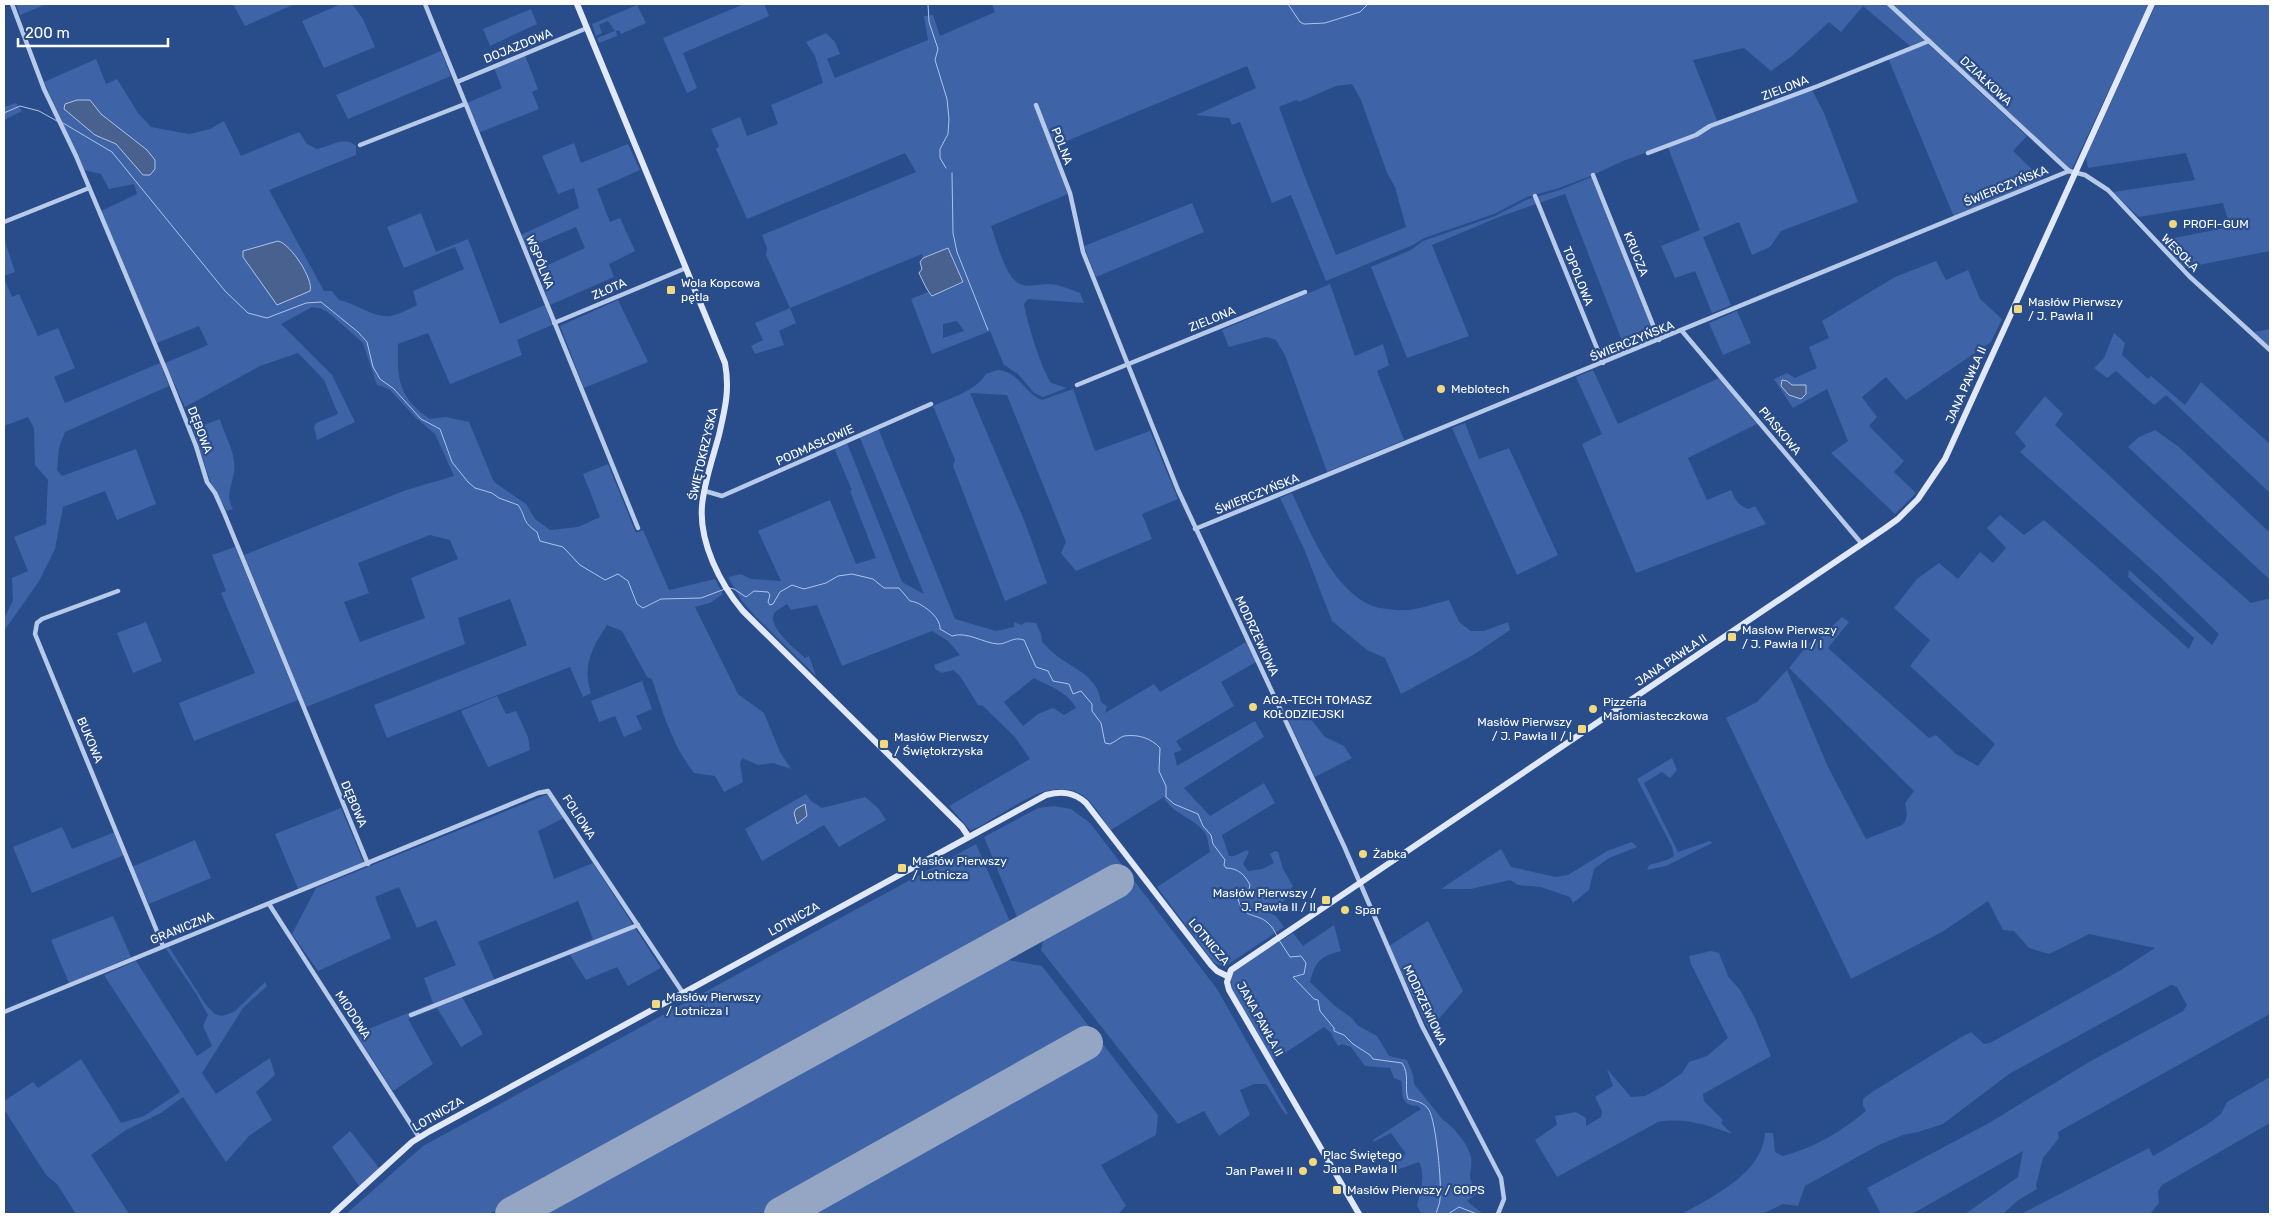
<svg xmlns="http://www.w3.org/2000/svg" width="2274" height="1218" font-family="Rubik,sans-serif">
  <rect width="100%" height="100%" fill="#294c8a"/>
  <g fill="#3e64a7" fill-rule="evenodd">
    <polygon points="16,4 47,4 20,15"/>
    <polygon points="233,4 295,4 245,26"/>
    <polygon points="341,4 352,4 363,19 375,47 324,68 302,21"/>
    <polygon points="744,4 764,4 769,16 683,53 697,88 687,93 663,38"/>
    <path d="M992 4H1886L1925 40 1910 46 1863 6 1841 32 1829 22 1792 56 1771 71 1744 48 1693 60 1718 123 1812 90 1824 113 1858 202 1781 231 1770 247 1752 255 1739 222 1703 237 1731 305 1712 313 1695 271 1675 278 1661 246 1700 230 1667 145 1680 140 1623 161 1593 175 1559 188 1527 197 1494 214 1424 238 1413 245 1326 281 1291 195 1272 203 1240 122 1232 125 1229 118 1196 115 1256 88 1247 66 1050 148 1068 194 991 226C996 240 1006 279 1020 284 1028 288 1039 284 1047 284 1058 284 1070 289 1080 293L1084 303 1028 299 1024 304C1027 322 1041 368 1051 383L1067 388 1043 397 1034 393 1018 374 1004 365 990 331 932 354 911 299 928 292 933 296 963 283 948 248 923 258 922 254 790 308 796 323 779 331 784 345 755 354 751 346 763 340 755 323 790 308 766 255 767 248 762 235 916 172 905 153 747 219 716 149 719 146 711 129 740 117 747 136 778 124 771 105 823 83 815 56 806 42 826 33 835 42 840 54 827 59 835 78 928 40 924 16 933 15 940 36 995 12ZM1352 84 1361 100 1387 173 1395 187 1406 227 1336 255 1304 175 1279 107 1296 100 1299 102 1336 86ZM957 321 964 331 943 338V324Z"/>
    <polygon points="1891,4 2149,4 2072,169 2068,169"/>
    <polygon points="2156,4 2270,4 2270,251 2183,268 2159,241 2230,227 2223,203 2139,217 2112,192 2195,180 2186,153 2088,168 2086,157"/>
    <polygon points="637,5 646,23 621,34 619,30 616,31 617,36 599,43 597,38 615,31 608,21 599,25 602,33 596,36 592,24"/>
    <polygon points="531,9 537,24 490,46 483,29"/>
    <polygon points="1928,44 2027,136 2013,151 2042,179 1954,217 1888,58"/>
    <polygon points="441,51 451,76 348,119 336,95"/>
    <polygon points="525,55 538,89 532,92 539,109 478,133 467,103 502,88 494,68"/>
    <path d="M96 59 106 84 117 79 138 113 151 127 189 134 210 129 224 121 241 156 299 132 307 144 317 149C331 146 344 135 356 146V155L269 190 324 291H332L339 300C356 303 375 319 391 316 400 314 409 309 417 305L413 291 464 269 455 247 404 268 387 227 421 213 436 252 468 239 500 324 545 305 552 325 517 340 522 355 453 383 450 384 428 333 398 344C397 380 399 398 430 419L446 417 469 422 494 482 526 504 535 519 550 530 578 527 600 517 583 474 608 464 636 533 643 530 669 590 715 579 723 594 710 603 695 607 738 694 764 713 780 752 791 769 773 763 758 765 742 758 740 764 743 782 724 792 715 776 694 773C672 745 663 713 652 679L647 677 622 631 607 625C592 648 582 665 591 693L583 697 570 667 387 738 374 705 527 645 510 599 458 618 465 644 306 707 244 555 406 490 454 476 435 434 416 418 389 389 377 385 363 343 329 313 322 309 312 307 281 324 332 375 355 422 317 440 314 427 316 423 338 414 324 380 298 353 260 366 185 407 165 363 208 345 199 326 157 343 101 211 137 194 134 184 109 189 101 174 84 170 44 82ZM430 535 450 540 458 559 411 578 425 618 360 642 344 602 369 593 358 563Z"/>
    <polygon points="16,103 22,111 4,120 4,107"/>
    <polygon points="574,143 581,163 628,144 640,170 597,189 610,222 620,218 635,251 609,264 614,277 550,305 537,270 585,248 576,227 527,248 521,235 579,208 574,188 558,194 542,156"/>
    <polygon points="1594,176 1656,338 1626,351 1565,194 1499,217 1432,245 1469,336 1407,358 1371,267 1411,250 1423,241 1495,216 1526,200 1560,190"/>
    <polygon points="1192,203 1204,232 1096,277 1084,246"/>
    <polygon points="4,238 15,272 4,276"/>
    <polygon points="1936,261 1946,280 1968,270 1980,299 2002,319 1991,342 1906,400 1886,377 1862,397 1877,417 1869,426 1904,461 1894,472 1916,493 1895,514 1831,453 1848,441 1827,389 1793,408 1774,379 1787,373 1795,378 1817,368 1809,347 1829,338 1822,321 1895,277"/>
    <polygon points="4,278 12,297 19,294 38,336 58,328 75,368 54,377 65,403 160,363 169,386 65,432 59,448 57,470 62,476 136,449 156,504 117,520 105,491 63,507 55,549 39,581 4,631 5,616 13,601 12,578 28,571 14,537 46,524 48,480 35,465 34,428 28,417 4,426"/>
    <polygon points="1330,284 1355,356 1383,344 1389,365 1377,371 1404,440 1327,472 1285,355 1276,340 1266,337 1229,347 1222,330"/>
    <polygon points="618,300 648,362 584,388 560,326"/>
    <polygon points="1737,311 1751,343 1723,355 1709,323"/>
    <polygon points="2270,329 2270,347 2254,332"/>
    <polygon points="2114,333 2125,343 2122,355 2148,379 2151,376 2185,405 2201,382 2270,444 2270,493 2166,395 2154,405 2116,371 2107,378 2094,368 2104,358"/>
    <path d="M997 370C1019 371 1024 393 1042 400L1073 389 1095 451 1150 431 1178 499 1142 514 1152 539 1076 571 1061 553 1066 542 1007 395 970 393 1024 520 1047 583 1005 601 953 466 955 460 933 406C950 398 976 391 986 374Z"/>
    <path d="M1593 370 1618 424 1719 378 1757 424 1688 458 1707 500 1731 490C1735 499 1738 506 1749 509L1755 506 1766 524 1636 573 1582 444 1602 434 1576 377Z"/>
    <path d="M2045 396 2063 414 2055 425 2161 524 2251 603 2267 599 2270 600V1014L2058 1132 2059 1138 2043 1158 2036 1185 2037 1189 2017 1201 2003 1214H1965L2018 1177 2023 1151 1912 1214H1881L1867 1188 1989 1123 2089 1062 2183 1011 2187 1005 2177 987 2171 985 2009 1074 1943 1124 1918 1132 1903 1135 1879 1145 1805 1186 1798 1206 1783 1204 1762 1214H1682C1712 1197 1763 1173 1765 1133H1773L1775 1152 1783 1156C1814 1148 1842 1131 1866 1111L1863 1105V1099L1872 1092 1958 1039 1971 1032 1984 1044 1990 1043 2121 970 2155 948 2089 934 2049 954 2029 948 2014 931 2003 930 1988 901 1942 932 1851 979 1726 718 1757 702 1787 670 1828 767 1866 839 1902 825C1909 818 1907 812 1905 803L1914 791 1789 668 1809 643 1819 639 1842 617 1849 622 1828 648 1929 738 1936 735 1956 754 1978 766 1995 744 1910 666 1930 640 1894 608 1917 579 1939 563 1958 579 1980 552 1993 563 2006 548 1987 528 2000 515 2024 535 2044 520 2189 649 2194 638 2128 577 2129 570 2212 645 2219 634 2157 574 2020 452 2026 446 2015 433Z"/>
    <path d="M220 419C224 435 237 454 234 472 232 486 225 495 233 509L227 511 210 481 193 429Z"/>
    <polygon points="1465,423 1479,459 1509,448 1558,555 1517,575 1452,428"/>
    <path d="M878 428 955 619 996 631 1014 627V622L1021 625 1026 622 1036 623 1041 634 1042 642C1047 647 1052 652 1057 656 1075 669 1098 677 1101 702L1107 706 1105 713 1154 684 1160 692 1246 642 1256 662 1221 682 1234 706 1176 741 1182 750 1174 753 1177 766 1180 764 1255 721 1264 737 1184 788 1210 816 1264 783 1275 803 1222 835 1229 856H1234L1247 850 1249 852 1243 864 1248 871 1262 869 1274 863 1270 854 1275 851 1278 852 1283 869 1293 886 1289 891 1291 896 1267 912 1276 916 1284 927 1224 967 1214 963 1157 887 1210 852C1209 847 1208 842 1207 837 1199 818 1171 815 1164 797L1111 830C1103 820 1095 805 1085 797 1056 776 1022 802 997 816 988 821 979 828 970 830L949 806 1030 759 1015 737 983 706 978 705 960 676 953 670 942 673 935 669 934 665 960 655 948 641 932 631 842 666 817 605 791 610 787 604C782 608 777 609 774 614 767 626 796 650 805 658L809 656 816 676 756 617 742 601 728 577 741 574 751 579 781 581 758 531 830 500 856 564 876 558 850 491 852 490 834 448ZM860 438 924 594 902 582 847 443ZM1034 678C1050 687 1067 691 1076 708L1064 715 1053 708 1038 714 1023 726 1004 702Z"/>
    <polygon points="2155,430 2179,447 2270,533 2270,580 2128,447 2139,437"/>
    <path d="M1292 493C1309 529 1331 587 1370 605 1376 608 1388 609 1396 610 1413 612 1433 604 1449 600L1459 622 1471 631H1484L1508 622 1510 630 1473 655 1401 694 1385 658 1367 650 1332 621 1305 551 1280 498Z"/>
    <polygon points="235,547 298,700 194,741 179,703 255,673 221,593 226,591 212,555"/>
    <polygon points="146,622 162,661 133,673 117,633"/>
    <polygon points="642,681 652,709 636,716 642,729 624,737 615,716 599,722 591,701"/>
    <polygon points="497,696 506,714 516,711 528,737 530,750 488,767 461,711"/>
    <polygon points="1302,708 1325,737 1344,746 1352,758 1315,777 1287,717"/>
    <polygon points="1672,758 1677,770 1670,778 1662,772 1644,783 1678,852 1710,841 1712,843 1666,866 1647,870 1649,865 1667,860 1674,856 1672,847 1637,779"/>
    <polygon points="548,794 564,818 538,831 554,879 593,863 661,968 628,986 617,967 586,980 567,950 593,939 578,901 478,942 496,983 462,997 483,1034 461,1047 437,1008 408,1019 433,1064 393,1091 356,1034 433,1003 424,978 456,965 436,920 417,928 399,887 375,897 391,938 318,971 292,934 316,888"/>
    <polygon points="806,794 811,801 822,808 865,797 878,808 886,820 839,847 824,825 762,861 745,829"/>
    <polygon points="1054,806 1071,809 1090,823 1217,989 1288,1114 1286,1114 1283,1111 1266,1084 1254,1084 1240,1090 1250,1115 1219,1136 1204,1111 1178,1124 1041,950 1044,936 1019,922 984,837 1038,808"/>
    <polygon points="341,808 364,863 298,889 275,834"/>
    <polygon points="62,827 72,849 115,832 124,855 32,893 13,847"/>
    <polygon points="195,840 211,878 149,904 132,867"/>
    <polygon points="1632,842 1637,847 1609,858 1594,869 1589,890 1573,903 1570,897 1541,887 1518,885 1510,880 1471,889 1441,889 1501,849 1511,867 1556,877 1568,875 1607,851"/>
    <polygon points="976,844 1012,926 489,1214 346,1214 423,1146"/>
    <polygon points="113,916 131,957 69,983 51,940"/>
    <polygon points="1428,921 1463,991 1429,1030 1389,946"/>
    <path d="M1334 925 1341 951C1321 956 1315 961 1310 982L1335 1006 1352 1018 1357 1025 1377 1036 1389 1056 1407 1060 1413 1075 1414 1084 1443 1120C1453 1126 1469 1145 1471 1157 1473 1177 1464 1172 1478 1193L1467 1201 1483 1214H1422L1417 1206C1420 1192 1426 1176 1419 1162L1399 1169 1394 1168 1391 1163 1406 1154 1391 1133 1373 1142V1140L1421 1109 1418 1106C1399 1105 1404 1094 1401 1081L1394 1078 1390 1068 1365 1066 1351 1047 1342 1044 1338 1046 1330 1032 1324 1027 1273 1061 1232 991 1231 977 1233 971 1293 933 1303 946Z"/>
    <polygon points="169,947 206,1005 215,1014 222,1016 234,1012 265,982 267,986 243,1008 202,1073 216,1094 270,1058 275,1075 256,1092 272,1120 249,1136 226,1162 183,1097 161,1113 126,1130 91,1155 129,1214 76,1214 57,1184 47,1176 35,1158 4,1109 4,1101 33,1082 38,1088 81,1059 121,1123 144,1116 180,1092 104,975 136,961 197,1056 212,1046 203,1026 208,1015 195,992 166,949"/>
    <path d="M1711 951 1719 953 1728 976 1740 990 1755 1018 1771 1056 1703 1094 1704 1101 1723 1120 1721 1123 1732 1134C1709 1125 1682 1117 1658 1122L1557 1177 1535 1140 1557 1125 1555 1116 1576 1112 1586 1118V1126L1601 1117 1602 1111 1595 1097 1613 1086 1607 1069 1631 1097 1645 1096 1665 1085 1682 1073 1689 1062 1707 1056 1728 1038 1691 964 1689 956Z"/>
    <polygon points="1002,959 1042,966 1158,1115 1156,1135 1101,1165 1126,1206 1118,1214 536,1214"/>
    <polygon points="2270,1077 2270,1123 2162,1185 2158,1191 2159,1203 2150,1214 2021,1214 2149,1148 2153,1156 2208,1124 2221,1114 2227,1102"/>
    <polygon points="350,1131 379,1168 359,1186 332,1147"/>
  </g>
  <g fill="#48618e" stroke="#acc4e9">
    <polygon points="77,100 90,100 101,114 147,150 155,160 155,169 150,175 143,175 116,144 95,135 64,109 65,104"/>
    <path d="M278 241C291 244 314 280 310 291L277 305 243 257V251Z"/>
    <path d="M948 248 963 282 932 296C927 291 922 279 919 273L922 269 920 262 923 258Z"/>
    <polygon points="1782,380 1787,381 1792,385 1806,385 1806,394 1801,399 1789,395 1781,386"/>
    <polygon points="805,804 807,816 797,824 794,813 796,809"/>
  </g>
  <g fill="none" stroke-linecap="round" stroke-linejoin="round">
    <g stroke="#acc4e9" stroke-width="1">
      <polyline points="928,4 929,22 938,49 935,60 947,99 949,119 948,134 940,149 940,158 946,168"/>
      <polyline points="1288,4 1300,22 1304,24 1325,23 1360,12 1368,4"/>
      <polyline points="4,113 20,106 39,111 57,121"/>
      <path d="M63 123 112 152 225 291 248 313 267 318 306 303 321 302 358 332 367 342 373 367 380 379 394 389 421 419 440 429 452 462 468 482 475 488 492 493 499 498 518 505C527 518 521 521 537 532L540 541 563 547 580 565 605 580 618 574 628 581 637 604 643 608 661 599 701 598 725 589"/>
      <polyline points="952,173 953,233 957,252 988,330"/>
      <path d="M729 588 734 589 746 597 754 591 768 592 770 595 768 602 770 605 773 604 780 592 792 585 804 589 826 583 838 576 852 574 873 579 884 588H899L910 601C921 602 941 617 940 629L952 636C967 631 983 643 998 644 1008 644 1013 636 1024 640L1036 667 1048 671 1053 681 1069 684 1073 694 1081 691 1092 704V711L1101 723 1105 743 1110 744C1115 742 1120 737 1124 736 1138 734 1151 738 1160 748L1159 771 1166 786V797L1174 804 1198 814 1203 826 1211 835 1213 844 1225 860 1224 865 1226 868C1238 868 1245 875 1250 885L1249 889 1238 899C1244 920 1256 912 1268 923 1272 926 1275 932 1277 936"/>
      <path d="M1279 940 1290 957 1301 956 1306 963 1304 974 1293 977 1314 999 1318 1000 1320 1011 1334 1028V1031L1344 1035 1353 1044 1370 1055 1373 1059 1402 1063C1410 1074 1404 1087 1408 1099 1416 1101 1424 1102 1429 1110 1436 1122 1442 1184 1440 1199 1440 1204 1437 1209 1436 1214"/>
      <polyline points="1448,1214 1459,1207 1477,1214"/>
    </g>
    <g stroke="#94a6c4" stroke-width="34">
      <polyline points="512,1214 1117,881"/>
      <polyline points="781,1214 1086,1043"/>
    </g>
    <g stroke="#b7cae9" stroke-width="4.5">
      <polyline points="12,4 44,89 76,156 167,373 196,446 207,482 215,493 224,513 368,864"/>
      <polyline points="425,4 638,528"/>
      <polyline points="1889,4 2069,171"/>
      <polyline points="457,82 587,28"/>
      <polyline points="1036,105 1070,193 1083,252 1178,490 1344,846 1422,1026 1501,1178 1504,1199 1498,1214"/>
      <polyline points="360,145 465,104"/>
      <polyline points="1648,153 1696,135 1710,126 1818,86 1929,41"/>
      <polyline points="1593,175 1659,340"/>
      <polyline points="1535,196 1603,363"/>
      <polyline points="4,222 89,188"/>
      <polyline points="554,323 686,268"/>
      <polyline points="1682,331 1862,544"/>
      <polyline points="1077,385 1305,292"/>
      <polyline points="705,491 722,496 931,404"/>
      <polyline points="1195,529 2069,171 2085,175 2108,190 2189,276 2270,350"/>
      <polyline points="118,591 42,619 37,623 35,634 163,946"/>
      <polyline points="269,904 419,1137"/>
      <polyline points="4,1012 538,793 548,791 683,993"/>
      <polyline points="411,1015 638,925"/>
    </g>
    <g stroke="#e1e9f8" stroke-width="6">
      <path d="M577 4 725 363C730 390 725 409 719 435 713 458 704 482 702 506 699 542 720 584 743 611L962 827 968 836"/>
      <path d="M333 1214 412 1142 430 1131 1046 795C1062 791 1074 792 1086 803L1211 965 1217 971 1227 976"/>
      <polyline points="1359,1214 1229,990 1227,982 1231,970 1884,529 1898,519 1918,499 1945,459 2152,4"/>
    </g>
  </g>
  <g fill="#f0d97e" stroke="#294c8a" stroke-width="2">
    <circle cx="2173" cy="224" r="5"/>
    <rect x="666" y="285" width="10" height="10" rx="2.5"/>
    <rect x="2013" y="304" width="10" height="10" rx="2.5"/>
    <circle cx="1441" cy="389" r="5"/>
    <rect x="1727" y="632" width="10" height="10" rx="2.5"/>
    <circle cx="1253" cy="707" r="5"/>
    <circle cx="1593" cy="709" r="5"/>
    <rect x="1577" y="724" width="10" height="10" rx="2.5"/>
    <rect x="879" y="739" width="10" height="10" rx="2.5"/>
    <circle cx="1363" cy="854" r="5"/>
    <rect x="897" y="863" width="10" height="10" rx="2.5"/>
    <rect x="1321" y="895" width="10" height="10" rx="2.5"/>
    <circle cx="1345" cy="910" r="5"/>
    <rect x="651" y="999" width="10" height="10" rx="2.5"/>
    <circle cx="1313" cy="1162" r="5"/>
    <circle cx="1303" cy="1171" r="5"/>
    <rect x="1332" y="1185" width="10" height="10" rx="2.5"/>
  </g>
  <g text-anchor="middle" dominant-baseline="central" stroke-width="4.5" stroke-linejoin="round" paint-order="stroke">
    <g font-size="12" fill="#fff" stroke="#294c8a">
      <text transform="translate(518 46) rotate(-22)">DOJAZDOWA</text>
      <text transform="translate(1986 81) rotate(43)">DZIAŁKOWA</text>
      <text transform="translate(1785 88) rotate(-21)">ZIELONA</text>
      <text transform="translate(1062 146) rotate(69)">POLNA</text>
      <text transform="translate(2006 186) rotate(-22)">ŚWIERCZYŃSKA</text>
      <text transform="translate(2180 253) rotate(45)">WESOŁA</text>
      <text transform="translate(1636 254) rotate(68)">KRUCZA</text>
      <text transform="translate(540 262) rotate(68)">WSPÓLNA</text>
      <text transform="translate(1578 276) rotate(68)">TOPOLOWA</text>
      <text transform="translate(609 289) rotate(-23)">ZŁOTA</text>
      <text transform="translate(1212 319) rotate(-22)">ZIELONA</text>
      <text transform="translate(1632 341) rotate(-22)">ŚWIERCZYŃSKA</text>
      <text transform="translate(1966 385) rotate(-66)">JANA PAWŁA II</text>
      <text transform="translate(200 430) rotate(69)">DĘBOWA</text>
      <text transform="translate(1780 431) rotate(50)">PIASKOWA</text>
      <text transform="translate(815 445) rotate(-24)">PODMASŁOWIE</text>
      <text transform="translate(703 454) rotate(-77)">ŚWIĘTOKRZYSKA</text>
      <text transform="translate(1257 494) rotate(-22)">ŚWIERCZYŃSKA</text>
      <text transform="translate(1257 636) rotate(65)">MODRZEWIOWA</text>
      <text transform="translate(1671 660) rotate(-34)">JANA PAWŁA II</text>
      <text transform="translate(90 740) rotate(67)">BUKOWA</text>
      <text transform="translate(354 804) rotate(67)">DĘBOWA</text>
      <text transform="translate(579 817) rotate(57)">FOLIOWA</text>
      <text transform="translate(794 919) rotate(-29)">LOTNICZA</text>
      <text transform="translate(182 928) rotate(-22)">GRANICZNA</text>
      <text transform="translate(1209 942) rotate(50)">LOTNICZA</text>
      <text transform="translate(1425 1005) rotate(65)">MODRZEWIOWA</text>
      <text transform="translate(353 1015) rotate(57)">MIODOWA</text>
      <text transform="translate(1260 1019) rotate(61)">JANA PAWŁA II</text>
      <text transform="translate(438 1114) rotate(-30)">LOTNICZA</text>
    </g>
    <g font-size="12" fill="#fff" stroke="#294c8a" text-anchor="start">
      <text x="2183" y="224">PROFI-GUM</text>
      <text x="681" y="283">Wola Kopcowa<tspan x="681" dy="14">pętla</tspan></text>
      <text x="2028" y="302">Masłów Pierwszy<tspan x="2028" dy="14">/ J. Pawła II</tspan></text>
      <text x="1451" y="389">Meblotech</text>
      <text x="1742" y="630">Masłow Pierwszy<tspan x="1742" dy="14">/ J. Pawła II / I</tspan></text>
      <text x="1263" y="700">AGA-TECH TOMASZ<tspan x="1263" dy="14">KOŁODZIEJSKI</tspan></text>
      <text x="1603" y="702">Pizzeria<tspan x="1603" dy="14">Małomiasteczkowa</tspan></text>
      <text x="1572" y="722" text-anchor="end">Masłów Pierwszy<tspan x="1572" dy="14">/ J. Pawła II / I</tspan></text>
      <text x="894" y="737">Masłów Pierwszy<tspan x="894" dy="14">/ Świętokrzyska</tspan></text>
      <text x="1373" y="854">Żabka</text>
      <text x="912" y="861">Masłów Pierwszy<tspan x="912" dy="14">/ Lotnicza</tspan></text>
      <text x="1316" y="893" text-anchor="end">Masłów Pierwszy /<tspan x="1316" dy="14">J. Pawła II / II</tspan></text>
      <text x="1355" y="910">Spar</text>
      <text x="666" y="997">Masłów Pierwszy<tspan x="666" dy="14">/ Lotnicza I</tspan></text>
      <text x="1323" y="1155">Plac Świętego<tspan x="1323" dy="14">Jana Pawła II</tspan></text>
      <text x="1293" y="1171" text-anchor="end">Jan Paweł II</text>
      <text x="1347" y="1190">Masłów Pierwszy / GOPS</text>
    </g>
  </g>
  <rect width="2274" height="1218" fill="none" stroke="#ffffff" stroke-width="10"/>
  <path d="M18 38v8h150v-8" fill="none" stroke="#ffffff" stroke-width="2.5"/>
  <text x="25" y="38" font-size="15" fill="#ffffff" stroke="#294c8a" stroke-width="4" paint-order="stroke">200 m</text>
</svg>
